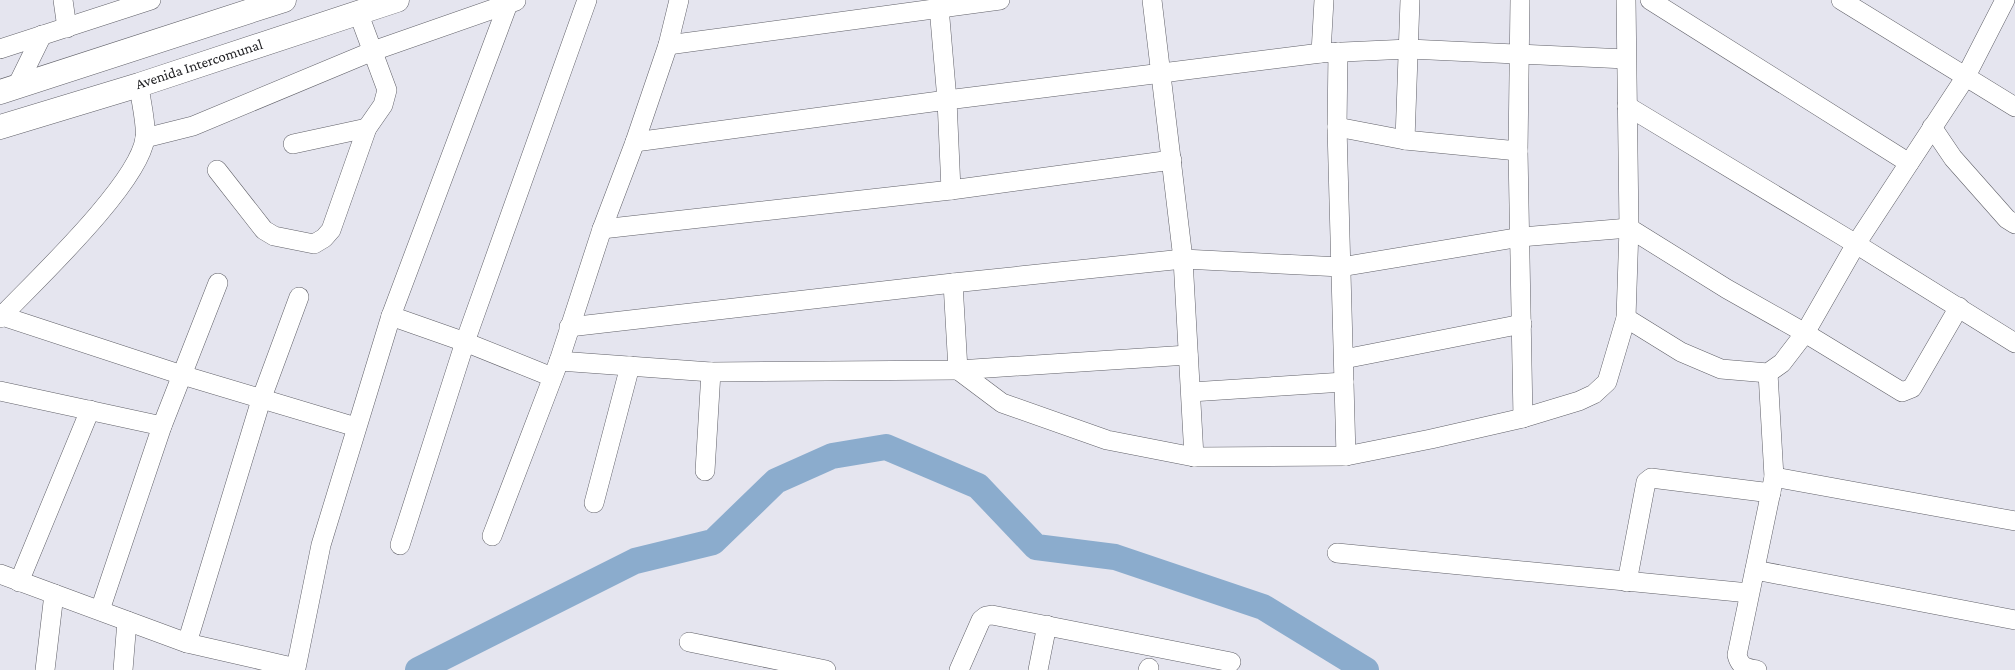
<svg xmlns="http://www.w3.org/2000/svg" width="2015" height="670" font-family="'Crimson Pro',serif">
  <rect width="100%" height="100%" fill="#e5e5ef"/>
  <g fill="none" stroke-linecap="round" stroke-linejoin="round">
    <polyline stroke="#8baccd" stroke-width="26" points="418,670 635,561 713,542 776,481 832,456 886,447 978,486 1036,547 1115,557 1263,607 1366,670"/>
    <defs>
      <g id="minor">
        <polyline points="63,0 67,28"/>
        <polyline points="1152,0 1183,259 1194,457"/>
        <polyline points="1520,0 1518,151 1523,418"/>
        <polyline points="1650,0 1909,163"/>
        <polyline points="1841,0 2015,107"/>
        <polyline points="939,7 947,100 951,190"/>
        <polyline points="668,45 1000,0"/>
        <polyline points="0,49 151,0"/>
        <polyline points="1338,52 1337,127 1346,456"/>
        <polyline points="1321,53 1324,0"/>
        <polyline points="17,86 42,35"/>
        <polyline points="1627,106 1856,244 2015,343"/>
        <polyline points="1337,127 1405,140 1518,151"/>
        <polyline points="1932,127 1953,158 2007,219 2015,224"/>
        <polyline points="145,138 193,126 373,51 516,1"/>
        <polyline points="1405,140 1410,0"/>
        <polyline points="635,142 947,100 1321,53 1409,49 1626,59"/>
        <polyline points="293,144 367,128"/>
        <polyline points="217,170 264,230 274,236 314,244 324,238 331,230 367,128 383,105 387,90 358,12"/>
        <polyline points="602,229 951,190 1172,160"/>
        <polyline points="953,283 958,370 1002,403 1107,440 1194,457 1346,456 1431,439 1523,418 1579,401 1594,394 1607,382 1626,318 1629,228 1626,0"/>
        <polyline points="2,316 182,375 356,427"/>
        <polyline points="391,316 465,342 552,377"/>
        <path d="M0 318C34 282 139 184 145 138 147 125 140 98 139 85"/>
        <polyline points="1626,318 1681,352 1721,369 1768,373 1782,363 1805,333 1856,244 1965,78 2005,0"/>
        <polyline points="569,327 953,283 1183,259 1341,267 1521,237 1629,228 1727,289 1805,333 1902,392 1912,388 1959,307"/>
        <polyline points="1344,359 1522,324"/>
        <polyline points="559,361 711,372 958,370 1188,355"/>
        <polyline points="0,391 162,426"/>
        <polyline points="1191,392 1344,382"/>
        <polyline points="705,471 711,372"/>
        <polyline points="1774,477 2015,521"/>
        <polyline points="594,503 630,366"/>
        <polyline points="492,536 559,361 602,229 635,142 668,45 679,0"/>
        <polyline points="400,545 465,342 587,0"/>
        <polyline points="1337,553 1749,593"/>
        <polyline points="1755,570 2015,620"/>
        <polyline points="0,574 187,643 296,668 321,545 391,316 508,4 508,0"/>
        <polyline points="19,582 90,410"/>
        <polyline points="1627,582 1646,482 1651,478 1771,493"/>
        <polyline points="100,610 162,426 218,283"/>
        <polyline points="689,642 826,670"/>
        <polyline points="187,643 261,400 299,297"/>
        <polyline points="45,670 54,594"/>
        <polyline points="123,670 127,621"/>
        <polyline points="959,670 981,620 986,616 992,615 1231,662"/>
        <polyline points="1038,670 1047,625"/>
        <polyline points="1148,670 1149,668"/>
        <path d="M1757 670C1746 668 1740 667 1737 655L1774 477 1768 373"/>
      </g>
      <g id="major">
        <polyline points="0,92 284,0"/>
        <polyline points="0,127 139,85 397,0"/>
      </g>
    </defs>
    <use href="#minor" stroke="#606068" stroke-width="20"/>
    <use href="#major" stroke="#606068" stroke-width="25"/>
    <use href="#minor" stroke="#fff" stroke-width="19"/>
    <use href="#major" stroke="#fff" stroke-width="24"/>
  </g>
  <g text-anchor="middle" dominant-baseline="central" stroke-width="4" stroke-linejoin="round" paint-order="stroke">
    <g font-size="15" fill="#1d1d20" stroke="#fff">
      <text transform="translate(199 64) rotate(-18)">Avenida Intercomunal</text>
    </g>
  </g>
</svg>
